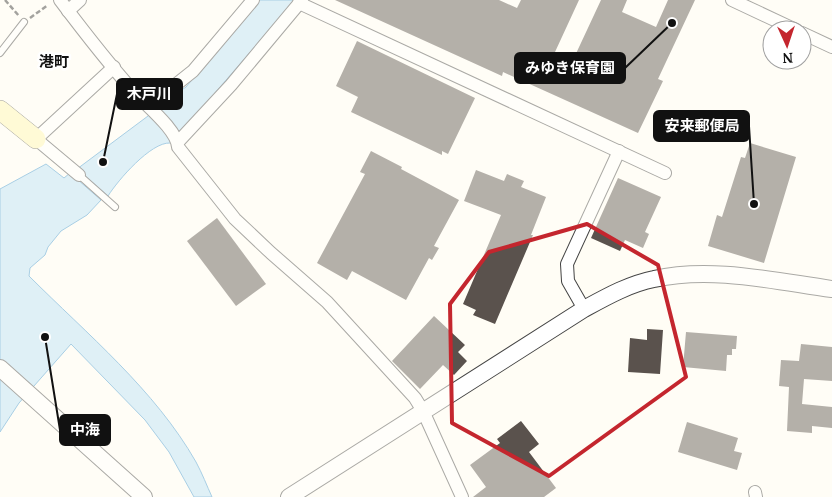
<svg xmlns="http://www.w3.org/2000/svg" width="832" height="497" font-family="'PT Serif','Noto Sans JP',serif">
  <rect width="100%" height="100%" fill="#fffdf5"/>
  <g fill="#b9e0f7" stroke="#3f96cf">
    <path d="M259 0H295L178 136 170 143C151 142 118 180 108 196L77 169 148 116 155 108 186 87Z"/>
    <path d="M46 164 64 178 70 173 101 200 87 215 61 231 48 247 45 255 30 268 29 276C87 334 155 390 196 462 202 473 207 486 212 497H194L169 452 145 420 71 344 19 403 0 432V189Z"/>
  </g>
  <g fill="#5a524d">
    <polygon points="335,0 499,0 517,8 521,0 579,0 555,52 573,60 601,0 627,0 622,12 656,27 668,0 695,0 658,79 663,81 638,133 503,72 502,76"/>
    <polygon points="357,41 475,98 448,154 442,151 442,155 351,112 358,97 336,86"/>
    <polygon points="750,143 796,157 764,263 708,246 717,215 722,217 741,157 745,158"/>
    <polygon points="371,151 402,167 401,169 459,200 434,246 439,248 432,260 429,258 406,300 352,271 347,280 317,263 365,174 360,172"/>
    <polygon points="476,170 504,181 507,174 524,181 521,187 546,197 531,235 533,235 495,324 473,315 476,310 463,304 501,215 464,201"/>
    <polygon points="618,178 661,197 645,232 649,234 643,248 625,240 620,251 591,238"/>
    <polygon points="217,218 266,284 236,306 187,241"/>
    <polygon points="434,316 465,345 458,352 467,361 454,375 443,365 420,389 392,361"/>
    <polygon points="647,329 663,330 660,374 628,372 630,338 647,340"/>
    <polygon points="686,332 737,336 736,349 732,349 732,355 727,355 726,371 683,367"/>
    <polygon points="801,344 832,347 832,381 804,379 802,404 832,407 832,428 812,426 812,433 787,431 789,387 779,386 781,360 799,361"/>
    <polygon points="521,421 539,444 529,452 556,488 544,497 473,497 486,487 470,465 500,443 497,439"/>
    <polygon points="687,422 738,438 734,451 742,453 737,470 678,452"/>
  </g>
  <g fill="none" stroke-linecap="round" stroke-linejoin="round">
    <defs>
      <g id="service">
        <polyline points="0,53 24,22"/>
        <polyline points="79,175 115,207"/>
      </g>
      <g id="minor">
        <path d="M60 0C84 32 109 64 135 93 147 106 177 130 178 147L235 219 271 253 327 302 415 398 423 411 462 497"/>
        <polyline points="732,0 796,30"/>
        <polyline points="299,3 665,173"/>
        <polyline points="68,11 80,0"/>
        <polyline points="802,33 832,47"/>
        <polyline points="149,106 193,71 253,0"/>
        <polyline points="178,142 231,85 302,0"/>
        <polyline points="79,175 36,139 114,67"/>
        <polyline points="584,309 568,281 567,264 619,151"/>
        <polyline points="755,492 756,497"/>
      </g>
      <g id="tertiary">
        <polyline points="0,368 144,497"/>
        <path d="M289 497 584 309C606 297 629 284 654 279 711 266 774 281 832 289"/>
      </g>
      <polyline id="secondary" points="0,110 36,139"/>
    </defs>
    <use href="#service" stroke="#444" stroke-width="8"/>
    <use href="#minor" stroke="#444" stroke-width="14"/>
    <use href="#tertiary" stroke="#444" stroke-width="18"/>
    <use href="#secondary" stroke="#333" stroke-width="20"/>
    <g stroke="#333" stroke-width="2.5" stroke-dasharray="5 2.5" stroke-linecap="butt">
      <polyline points="5,0 19,16"/>
      <polyline points="30,18 48,5"/>
    </g>
    <use href="#service" stroke="#fff" stroke-width="6"/>
    <use href="#minor" stroke="#fff" stroke-width="12"/>
    <use href="#tertiary" stroke="#fff" stroke-width="16"/>
    <use href="#secondary" stroke="#fff6b0" stroke-width="19"/>
  </g>
  <path d="M0 0H832V497H0ZM587 224 658 265 686 377 549 476 452 423 450 304 489 252Z" fill="#fffdf5" fill-opacity=".55" fill-rule="evenodd"/>
  <path fill="none" stroke="#c4262e" stroke-width="4" stroke-linejoin="round" d="M587 224 658 265 686 377 549 476 452 423 450 304 489 252Z"/>
  <g text-anchor="middle" dominant-baseline="central" stroke-width="5" stroke-linejoin="round" paint-order="stroke">
    <g font-size="15" font-weight="bold" fill="#111" stroke="#fff">
      <text x="54" y="61">港町</text>
    </g>
  </g>
  <path fill="none" stroke="#111" stroke-width="2" d="M672 23L625 68M103 162L117 94M754 204L749 126M45 337L60 430"/>
  <g fill="#111" stroke="#fff" stroke-width="2">
    <circle cx="672" cy="23" r="5"/>
    <circle cx="103" cy="162" r="5"/>
    <circle cx="754" cy="204" r="5"/>
    <circle cx="45" cy="337" r="5"/>
  </g>
  <g fill="#111" stroke="#111" stroke-width="2">
    <rect x="515" y="53" width="110" height="30" rx="5"/>
    <rect x="117" y="79" width="65" height="30" rx="5"/>
    <rect x="654" y="111" width="95" height="30" rx="5"/>
    <rect x="60" y="415" width="50" height="30" rx="5"/>
  </g>
  <g font-size="15" text-anchor="middle" font-weight="bold" fill="#fff">
    <text x="570" y="73">みゆき保育園</text>
    <text x="149" y="99">木戸川</text>
    <text x="702" y="131">安来郵便局</text>
    <text x="85" y="435">中海</text>
  </g>
  <g transform="translate(787 45) rotate(177)"><circle r="24" fill="#ffffff" stroke="#a0a0a0"/>
  <path d="M0-4L9 19L0 12L-9 19Z" fill="#c4262e"/>
  <text y="-8" font-size="14" font-weight="bold" text-anchor="middle" fill="#111111">N</text>
  </g>
</svg>
